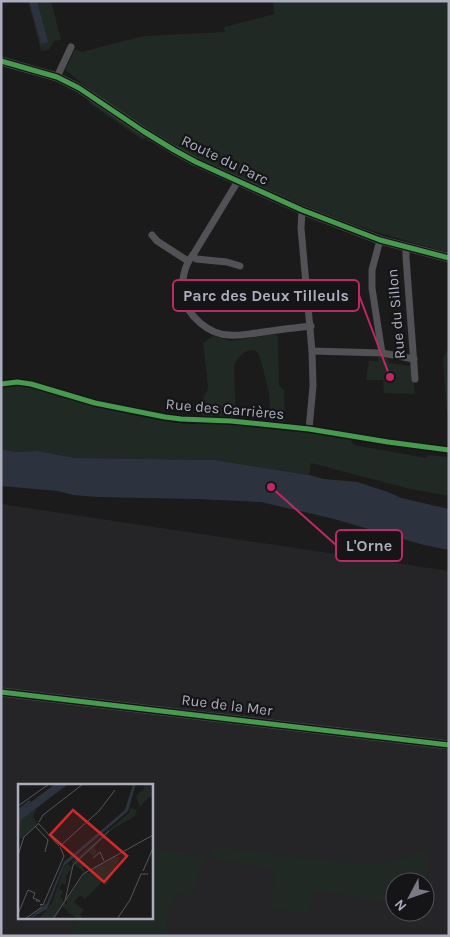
<svg xmlns="http://www.w3.org/2000/svg" width="450" height="937" font-family="Karla,sans-serif">
  <rect width="100%" height="100%" fill="#1b1b1b"/>
  <path fill="#252528" fill-rule="evenodd" d="M1 504 449 571V936H1ZM19 786H151V918H19ZM395 882H425V912H395Z"/>
  <g fill="#202923">
    <polygon points="28,1 51,1 61,40 54,41 49,50 41,51"/>
    <path d="M273 1H449V253C410 242 370 231 332 216 269 192 207 164 148 132L143 140 89 103 92 91 65 70 75 49 82 52 143 36 225 32 224 27 274 14Z"/>
    <path d="M276 334 278 338 279 386 284 390 285 419 283 423H278L277 414 270 411C269 405 270 400 269 395 269 391 260 355 258 353 255 350 251 350 247 351 240 354 237 360 234 366L236 419C228 418 188 422 199 404 203 397 207 395 208 386L203 343 213 336 231 341Z"/>
    <polygon points="449,347 449,412 447,413 443,359"/>
    <polygon points="378,357 387,357 389,363 412,366 415,394 384,393 383,380 366,380 369,361 378,361"/>
    <path d="M23 385C75 398 126 416 179 423 194 425 209 423 224 423 266 425 308 431 350 439L354 445 426 458 428 455 448 457 449 452V496L410 489 311 463 309 475 215 460 76 458 37 451 16 452 1 449V387Z"/>
    <polygon points="216,847 363,864 392,862 426,851 426,902 425,882 395,882 395,902 391,903 313,890 309,912 269,910 276,870 214,859 211,852"/>
    <polygon points="151,850 205,856 191,900 179,893 168,907 166,936 72,936 76,918 151,918"/>
  </g>
  <g fill="#2d333e">
    <polygon points="29,1 37,1 48,42 41,44"/>
    <polygon points="1,449 16,452 37,451 76,458 215,460 309,475 324,479 357,482 388,492 401,498 449,509 449,550 424,545 334,519 261,502 198,499 98,497 73,495 58,491 1,486"/>
  </g>
  <g fill="none" stroke-linecap="round" stroke-linejoin="round">
    <g stroke="#515156" stroke-width="7">
      <polyline points="57,77 71,47"/>
      <path d="M238 181 193 255C184 265 181 283 183 295 187 316 209 335 230 335 239 336 248 334 257 333 275 330 293 328 311 326"/>
      <polyline points="302,210 301,228 312,351 313,386 309,429"/>
      <polyline points="152,235 157,241 188,261"/>
      <polyline points="406,247 406,257 415,379"/>
      <polyline points="193,255 196,259 227,262 240,266"/>
      <polyline points="312,351 382,353 372,288 372,270 380,240"/>
      <polyline points="382,353 414,359"/>
      <polyline points="1,384 17,382 31,384 95,403 165,417 181,419 231,421 309,429 388,442 449,450"/>
    </g>
    <g stroke="#515156" stroke-width="9">
      <polyline points="1,61 57,77 79,88 143,131 174,150 196,162 302,210 380,240 449,258"/>
      <polyline points="1,692 449,745"/>
    </g>
    <defs>
      <g id="cycleway">
        <polyline points="1,61 57,77 79,88 143,131 174,150 196,162 302,210 380,240 449,258"/>
        <polyline points="1,384 17,382 31,384 95,403 165,417 181,419 231,421 309,429 388,442 449,450"/>
        <polyline points="1,692 449,745"/>
      </g>
    </defs>
    <use href="#cycleway" stroke="#151518" stroke-width="8"/>
    <use href="#cycleway" stroke="#469c4c" stroke-width="5"/>
  </g>
  <g text-anchor="middle" dominant-baseline="central" stroke-width="4.5" stroke-linejoin="round" paint-order="stroke">
    <g font-size="15" fill="#acadbd" stroke="#151518">
      <text transform="translate(225 160) rotate(26)">Route du Parc</text>
      <text transform="translate(396 314) rotate(-95)">Rue du Sillon</text>
      <text transform="translate(225 409) rotate(5)">Rue des Carrières</text>
      <text transform="translate(227 705) rotate(7)">Rue de la Mer</text>
    </g>
  </g>
  <g transform="translate(18 784)">
    <rect width="135" height="135" fill="#1b1b1b"/>
    <path d="M126 0H135V14L131 13 122 23 118 12 126 5ZM19 24 15 32 19 40 4 55 0 53 2 36ZM112 24 119 26 117 32 89 49 76 64 79 67 76 72 70 67 60 77 66 80 65 85 71 90 72 86 98 72 102 74 88 102 84 98 67 115 62 111 56 118 66 126 62 131 65 134 59 135 42 121 43 124 34 135H21L34 119 46 83 50 80 54 83 48 92V101L44 99 41 104 45 108 42 113 49 121V116L67 89 53 78 111 29Z" fill="#202923"/>
    <path d="M37 0H50L3 36 0 54V28ZM115 0H118L110 27 46 82 29 125 11 135 29 119 46 78 107 26Z" fill="#2d333e"/>
    <path fill="none" stroke="#2d333e" stroke-width="2.5" d="M0 27 12 17"/>
    <path fill="none" stroke="#55555c" stroke-width="1" d="M0 22 31 0M21 38 25 31 65 0M21 40 41 62M17 42 30 56 27 68M42 62 81 27 97 6M0 71 6 53 21 39M75 74 82 68 86 77M125 87 135 64M47 117 55 81 91 47M25 121H22L24 120 25 121 46 72 42 63M0 130 10 106 17 109 15 114 22 117H18M7 135 24 123M35 135 65 90 135 51M99 135 112 116 123 90H130"/>
    <path fill="#d62828" fill-opacity="0.15" stroke="#d62828" stroke-width="2.5" d="M55 26 109 72 86 98 32 51Z"/>
    <rect width="135" height="135" fill="none" stroke="#acadbd" stroke-width="2.5"/>
  </g>
  <path fill="none" stroke="#c02765" stroke-width="2" d="M390 377L359 295M271 487L336 545"/>
  <g fill="#c02765" stroke="#151518" stroke-width="2">
    <circle cx="390" cy="377" r="5"/>
    <circle cx="271" cy="487" r="5"/>
  </g>
  <g fill="#151518" stroke="#c02765" stroke-width="2">
    <rect x="173" y="280" width="186" height="31" rx="5"/>
    <rect x="336" y="530" width="66" height="31" rx="5"/>
  </g>
  <g font-size="16" text-anchor="middle" font-weight="bold" fill="#acadbd">
    <text x="266" y="301">Parc des Deux Tilleuls</text>
    <text x="369" y="551">L'Orne</text>
  </g>
  <rect width="450" height="937" fill="none" stroke="#acadbd" stroke-width="5"/>
  <g transform="translate(410 897) rotate(229)"><circle r="24" fill="#151518" stroke="#51525a"/>
  <path d="M0-4L9 19L0 12L-9 19Z" fill="#797a84"/>
  <text y="-8" font-size="14" font-weight="bold" text-anchor="middle" fill="#acadbd">N</text>
  </g>
</svg>
